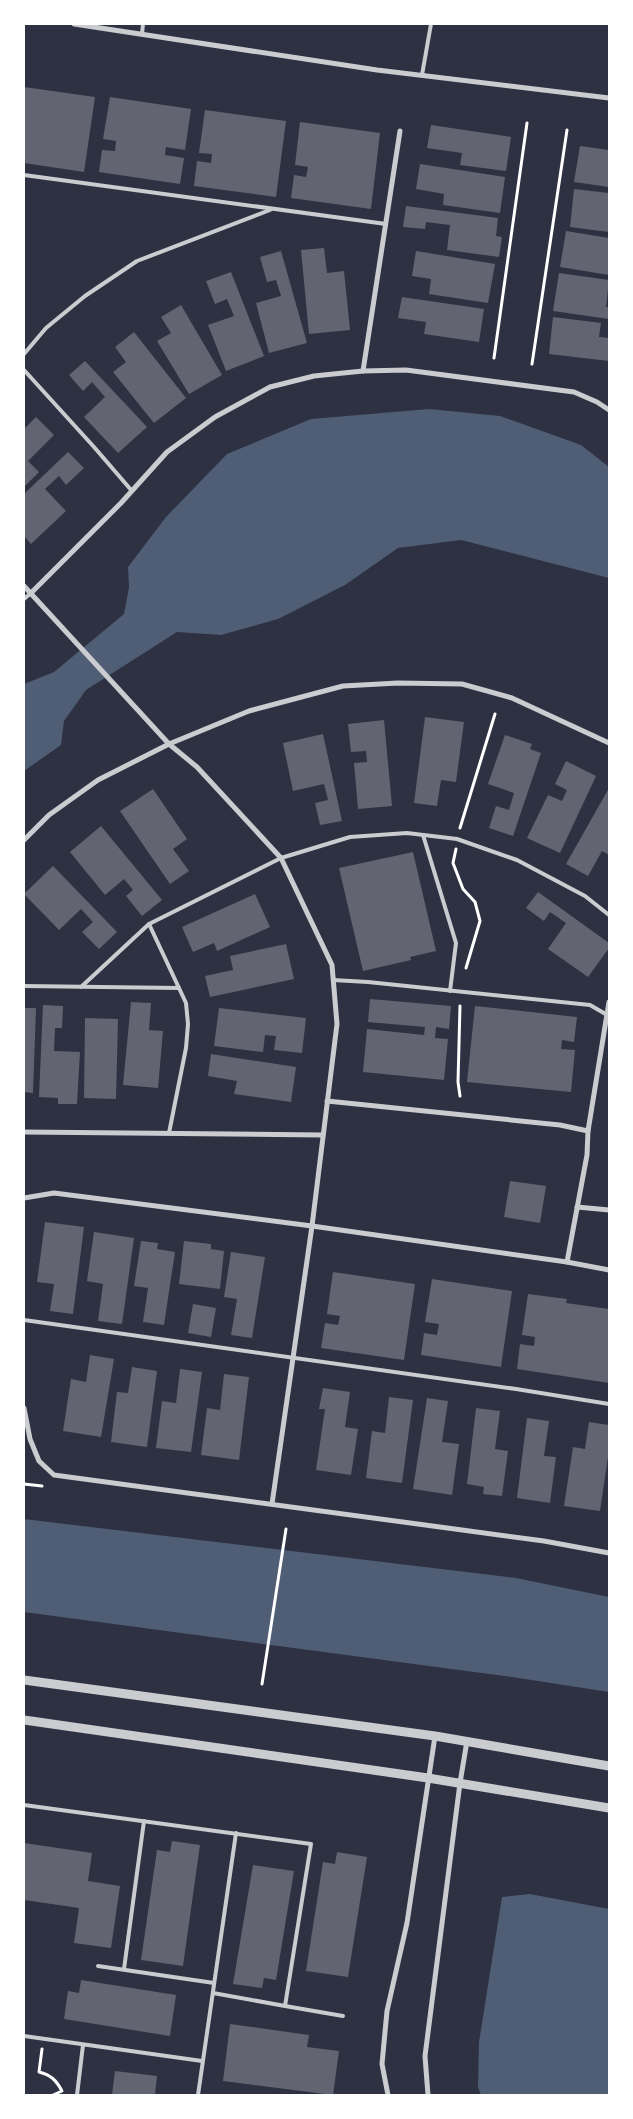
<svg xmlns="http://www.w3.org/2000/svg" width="633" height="2119" font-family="Mulish,sans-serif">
  <rect width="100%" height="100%" fill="#2d3142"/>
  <g fill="#4f5d75">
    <polygon points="429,409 500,416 581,445 609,467 609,578 461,540 398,548 345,585 278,619 221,635 177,632 86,690 64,721 61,745 24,771 24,684 54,672 124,614 129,587 128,567 166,517 227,454 311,419"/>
    <polygon points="24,1519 516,1578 609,1597 609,1692 512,1677 24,1612"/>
    <polygon points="530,1894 609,1909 609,2095 481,2095 478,2087 479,2042 502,1897"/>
  </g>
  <g fill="#626471">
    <polygon points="24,87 95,97 84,172 24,163"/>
    <polygon points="110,97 191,109 185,150 166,147 165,155 184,158 180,184 99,172 102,150 115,151 116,141 103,139"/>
    <polygon points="205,110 286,121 276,197 194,186 197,161 211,163 212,154 199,153"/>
    <polygon points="300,122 380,133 371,209 291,198 294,175 306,177 308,167 295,165"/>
    <polygon points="431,125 511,137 506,171 460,165 462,153 427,148"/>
    <polygon points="580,146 609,150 609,187 574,182"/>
    <polygon points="420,164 505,177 500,213 443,205 444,194 416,189"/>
    <polygon points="574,189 609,193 609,232 570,227"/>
    <polygon points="406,206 498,218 496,236 502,237 499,257 447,250 450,225 426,222 425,229 403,227"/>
    <polygon points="566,231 609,238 609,275 560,267"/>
    <polygon points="324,248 327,273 344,271 350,330 309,334 301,250"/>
    <polygon points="281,251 307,343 269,353 256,303 281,296 276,280 267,282 260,257"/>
    <polygon points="416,251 495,264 488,303 429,294 431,279 412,276"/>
    <polygon points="231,272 264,356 226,371 208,325 234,316 227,299 215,304 206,281"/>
    <polygon points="559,273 609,280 606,307 609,307 609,319 553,311"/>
    <polygon points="402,297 484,309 479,342 424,334 426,322 398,318"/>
    <polygon points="181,305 222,375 189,394 157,341 171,333 161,317"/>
    <polygon points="553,317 601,323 599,337 609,338 609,361 549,354"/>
    <polygon points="134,332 186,398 154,423 113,372 126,362 115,347"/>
    <polygon points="85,361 147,427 118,453 84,417 105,397 92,382 83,391 69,375"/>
    <polygon points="36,417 54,435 28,461 39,472 24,487 24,429"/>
    <polygon points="68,452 84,468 66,485 59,476 45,489 66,511 31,544 24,536 24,494"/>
    <polygon points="425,717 464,722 456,782 441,780 437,806 414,803"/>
    <polygon points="384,720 392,806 358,809 354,763 367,762 366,751 351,752 348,724"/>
    <polygon points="323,734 342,821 320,825 315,803 328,800 324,784 293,791 283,743"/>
    <polygon points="505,735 532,744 530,749 541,753 513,836 489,828 496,806 509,810 514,793 488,784"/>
    <polygon points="566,761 596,776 560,853 527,838 548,795 562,801 567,790 555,784"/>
    <polygon points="609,788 609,855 602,851 588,876 566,864"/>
    <polygon points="153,789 187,839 173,849 189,871 170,884 120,811"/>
    <polygon points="101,826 162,900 142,916 126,896 133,890 124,879 105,895 70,852"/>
    <polygon points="413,852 436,951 410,957 411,960 363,971 339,868"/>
    <polygon points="53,866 117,932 99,949 82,932 93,922 81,909 59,930 24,894"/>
    <polygon points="538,892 609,943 609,948 588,977 548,949 566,923 550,912 544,921 526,908"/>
    <polygon points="255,894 270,927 217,951 214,943 193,952 182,927"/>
    <polygon points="286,944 294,979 210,997 205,976 233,970 230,956"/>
    <polygon points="370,999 451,1006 449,1029 436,1027 435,1038 448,1039 444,1080 363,1072 367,1029 424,1035 425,1027 368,1022"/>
    <polygon points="131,1002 151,1003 149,1030 163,1031 158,1088 123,1085"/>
    <polygon points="43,1005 63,1006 62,1028 55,1028 54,1051 80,1052 77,1104 58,1104 58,1098 39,1097"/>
    <polygon points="475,1006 577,1017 574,1042 562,1040 561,1049 575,1050 571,1092 467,1082"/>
    <polygon points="24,1008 36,1008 33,1093 24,1092"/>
    <polygon points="219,1008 306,1018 302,1053 274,1050 276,1036 265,1035 263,1052 214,1046"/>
    <polygon points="85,1018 118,1019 116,1099 84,1098"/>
    <polygon points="211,1054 296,1067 291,1102 234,1094 237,1081 208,1076"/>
    <polygon points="510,1181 546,1186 540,1223 504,1217"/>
    <polygon points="45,1222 84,1227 73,1314 50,1311 54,1284 37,1282"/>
    <polygon points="94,1232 134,1238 122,1324 98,1321 103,1284 87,1281"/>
    <polygon points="141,1241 158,1243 157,1249 175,1252 164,1325 143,1322 148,1288 134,1286"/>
    <polygon points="184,1241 211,1244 211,1249 224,1251 220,1289 179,1284"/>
    <polygon points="231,1252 265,1257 252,1338 231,1335 237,1299 224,1297"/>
    <polygon points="333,1272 415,1284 404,1360 321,1348 325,1323 338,1325 340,1316 327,1314"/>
    <polygon points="432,1279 512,1291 501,1367 421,1355 424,1333 437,1335 439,1324 425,1322"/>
    <polygon points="528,1294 567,1299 566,1303 609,1309 609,1383 517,1369 520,1344 534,1346 535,1337 522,1335"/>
    <polygon points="193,1304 216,1308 211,1337 188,1333"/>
    <polygon points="90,1355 114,1359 101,1437 63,1431 71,1379 86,1382"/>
    <polygon points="132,1367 157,1371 147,1447 111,1442 117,1392 128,1393"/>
    <polygon points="180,1369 202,1372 191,1452 156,1448 162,1401 176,1403"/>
    <polygon points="224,1374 249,1377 239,1460 201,1455 207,1408 220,1410"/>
    <polygon points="323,1388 350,1392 345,1427 358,1429 351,1475 316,1470 325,1409 319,1409"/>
    <polygon points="389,1397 413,1400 402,1483 366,1478 372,1431 385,1433"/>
    <polygon points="427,1398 448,1401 442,1442 459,1444 452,1495 413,1489"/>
    <polygon points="476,1408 500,1411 495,1449 508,1451 502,1496 483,1494 484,1487 467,1484"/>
    <polygon points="527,1418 549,1421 544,1456 556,1457 550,1503 517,1498"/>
    <polygon points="589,1422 609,1425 609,1450 600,1511 564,1506 573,1447 585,1449"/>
    <polygon points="172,1841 200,1845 183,1966 141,1960 157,1850 170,1852"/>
    <polygon points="24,1843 92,1853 88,1881 120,1886 111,1948 74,1943 79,1908 24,1900"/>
    <polygon points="337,1852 367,1857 348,1977 306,1971 323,1862 335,1864"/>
    <polygon points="253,1865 294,1871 276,1980 264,1978 262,1988 233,1984"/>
    <polygon points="81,1980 176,1995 170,2036 64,2019 68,1991 79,1993"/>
    <polygon points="230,2024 309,2035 307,2047 339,2051 333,2095 223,2081"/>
    <polygon points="115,2071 157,2076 155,2095 112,2095"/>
  </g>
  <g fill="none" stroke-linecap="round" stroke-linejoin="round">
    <g stroke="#fff" stroke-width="3">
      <polyline points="494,358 527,123"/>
      <polyline points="532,364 567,130"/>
      <polyline points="460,828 495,714"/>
      <polyline points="456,849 453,863 463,889 475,902 480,921 466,968"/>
      <polyline points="460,1006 458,1082 460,1096"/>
      <polyline points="24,1484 42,1486"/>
      <polyline points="262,1684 286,1529"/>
      <path d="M42 2049 39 2072C51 2075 56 2080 62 2091L53 2095"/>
    </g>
    <g stroke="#caccd0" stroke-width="4">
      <polyline points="142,34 143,24"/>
      <polyline points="422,75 431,24"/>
      <polyline points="24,175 386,224"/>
      <polyline points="24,354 46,328 85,296 137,261 270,210"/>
      <polyline points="24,370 94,447 132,491"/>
      <polyline points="24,599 31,593"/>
      <polyline points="423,835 456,943 450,991"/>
      <polyline points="149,924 186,1003 188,1024 186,1048 169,1133"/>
      <polyline points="333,980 368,982 590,1005 609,1016"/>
      <polyline points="24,986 179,988"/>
      <polyline points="81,987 149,924 281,858 350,837 407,833 457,839 517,860 585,896 609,915"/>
      <polyline points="24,1320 516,1389 609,1404"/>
      <polyline points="24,1805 311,1844 285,2006 213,1993"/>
      <polyline points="98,1966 214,1983"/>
      <polyline points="124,1969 144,1821"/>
      <polyline points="285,2006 343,2016"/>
      <polyline points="24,2036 202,2061"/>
      <polyline points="77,2095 83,2045"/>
      <polyline points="198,2095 236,1833"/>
    </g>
    <g stroke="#caccd0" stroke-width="5">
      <polyline points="74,24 377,70 609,98"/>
      <polyline points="363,371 400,131"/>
      <polyline points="24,586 169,744 197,767 281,858 332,965 337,1024 312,1226 272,1504"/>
      <polyline points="31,593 121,503 167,452 215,417 270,387 314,376 363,371 406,370 574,392 597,402 609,410"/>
      <polyline points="24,840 49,815 98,780 169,744 249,711 343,686 398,683 462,684 512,698 609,743"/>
      <polyline points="327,1101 560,1125 588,1131"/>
      <polyline points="24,1132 323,1135"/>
      <polyline points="24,1198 54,1193 312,1226 567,1262 609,1270"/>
      <polyline points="577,1207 609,1210"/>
      <polyline points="567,1262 587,1155 588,1131 609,1002"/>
      <polyline points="24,1408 30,1439 39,1461 54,1475 544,1541 609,1553"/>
      <polyline points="388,2095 382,2064 387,2011 407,1923 435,1736"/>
      <polyline points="428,2095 425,2056 460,1783 467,1741"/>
    </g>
    <g stroke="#caccd0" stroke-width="9">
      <polyline points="24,1680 435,1736 609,1766"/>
      <polyline points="24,1720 428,1778 609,1808"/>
    </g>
  </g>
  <rect width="633" height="2119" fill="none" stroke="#ffffff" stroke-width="50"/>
</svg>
